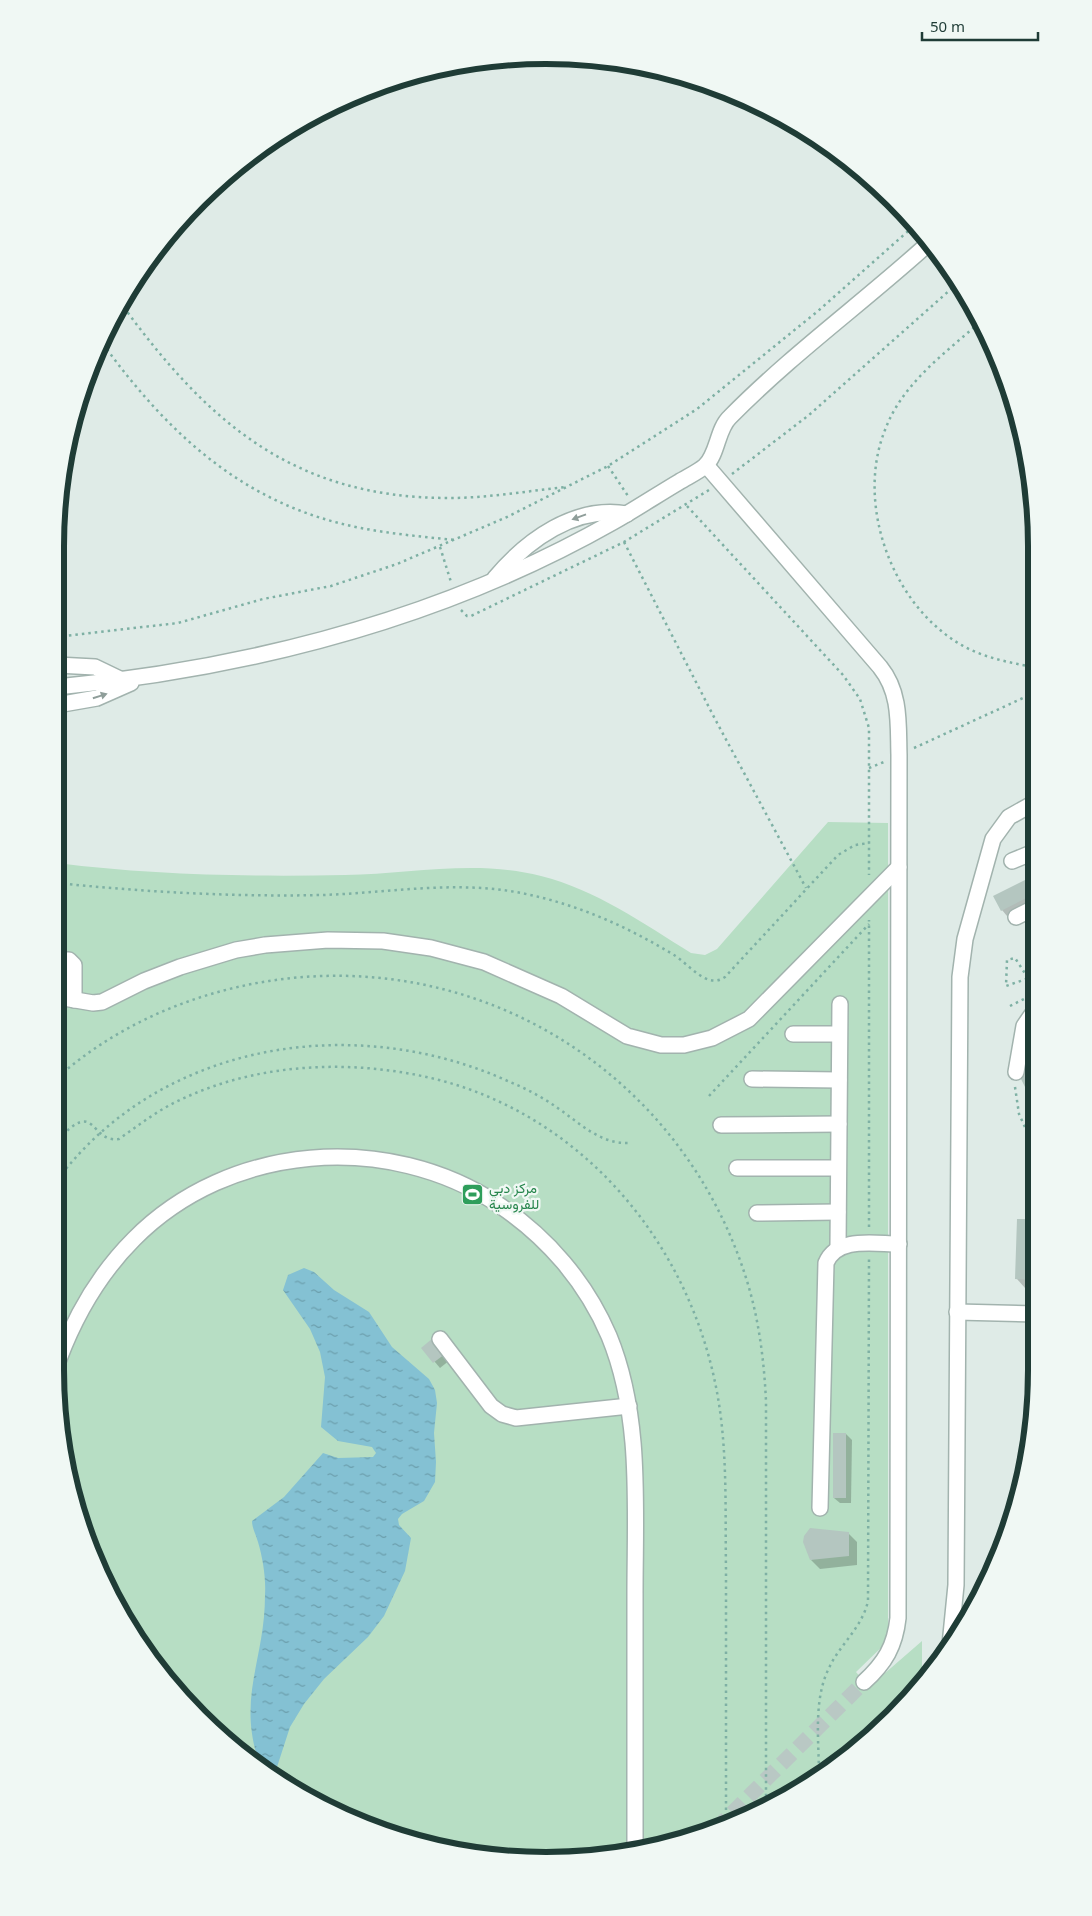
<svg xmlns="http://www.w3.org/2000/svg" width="1092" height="1916" font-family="'Noto Sans',Vazirmatn,sans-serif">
  <defs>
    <pattern id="water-ripples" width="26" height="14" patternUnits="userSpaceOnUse" patternTransform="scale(1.25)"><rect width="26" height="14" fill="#84c1d3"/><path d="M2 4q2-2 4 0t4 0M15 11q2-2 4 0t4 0" fill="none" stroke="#6b9eac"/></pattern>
  </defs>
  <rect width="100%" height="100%" fill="#dfebe7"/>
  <path fill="#b7dec4" d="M828 822 888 823V1641L856 1672 869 1687 922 1641V1684L870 1739 792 1795 734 1824 642 1852 578 1860 482 1857 419 1844 329 1810 273 1778 199 1717 156 1669 106 1587 81 1528 59 1434 57 863C151 875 250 877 345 875 410 874 476 859 541 876 596 890 643 923 691 953L705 955 717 949Z"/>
  <path fill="url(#water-ripples)" d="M304 1268 314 1272 334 1290 369 1312 392 1347 429 1379 435 1390 437 1403 434 1433 436 1462 435 1482 424 1501 402 1514 398 1519 399 1525 411 1538 405 1571 384 1616 368 1637 324 1679 304 1704 290 1727 277 1767 270 1771 260 1765C236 1698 265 1661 265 1595 266 1578 263 1559 258 1542 256 1535 252 1528 252 1521L284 1497 323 1453 338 1458 373 1457 376 1453 372 1447 338 1441 321 1427 325 1377 320 1352 310 1329 283 1290 288 1275Z"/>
  <g fill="#0003">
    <polygon points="1031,879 1034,882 1034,902 1007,916 1002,910"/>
    <polygon points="58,967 68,967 74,994 58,994"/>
    <polygon points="1030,1221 1035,1226 1036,1288 1025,1288 1017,1279"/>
    <polygon points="433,1340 450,1360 440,1368 423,1348"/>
    <polygon points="846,1434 852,1440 851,1503 840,1503 834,1498"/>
    <polygon points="848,1533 857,1542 857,1565 820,1569 811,1560"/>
  </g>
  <g fill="#b4c6c0">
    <polygon points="1031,877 1034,883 1034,894 1001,911 993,896"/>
    <rect x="58" y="966" width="11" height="22"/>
    <polygon points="1035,1067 1035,1107 1019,1075"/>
    <polygon points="1017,1219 1031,1219 1030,1226 1035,1226 1036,1280 1015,1279"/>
    <polygon points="433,1338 445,1354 433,1363 421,1348"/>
    <rect x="833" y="1433" width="13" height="65"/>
    <polygon points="810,1528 849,1532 849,1556 810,1560 803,1542 804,1536"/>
  </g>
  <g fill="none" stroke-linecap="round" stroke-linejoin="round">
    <polyline stroke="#b9c8c4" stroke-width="15" stroke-dasharray="15 8" stroke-linecap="butt" points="716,1829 864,1682"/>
    <defs>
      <g id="minor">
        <path d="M706 465 880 667C901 693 898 724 899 755L898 1618C895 1646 885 1663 864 1682"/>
        <path d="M495 578C527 540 575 505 627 514"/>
        <polyline points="57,665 95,667 122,680"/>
        <path d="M57 687C251 668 442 619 613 522 636 509 657 495 679 482 687 477 698 472 705 466 718 454 717 429 730 417 792 354 864 302 929 243"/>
        <polyline points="57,705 97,698 131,683"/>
        <polyline points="1012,861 1034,852"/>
        <polyline points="1016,917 1034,908"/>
        <polyline points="58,960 69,960 74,965 74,1000"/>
        <polyline points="58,997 93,1003 102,1002 144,981 180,967 236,950 265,945 328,940 383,941 431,948 484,962 561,996 627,1036 661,1045 684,1045 712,1038 749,1019 899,867"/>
        <polyline points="793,1034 839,1034"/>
        <polyline points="1016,1072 1024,1026 1035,1010"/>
        <polyline points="752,1079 839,1080"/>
        <polyline points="721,1125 839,1124"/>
        <polyline points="737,1168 838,1168"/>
        <polyline points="757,1213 838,1212"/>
        <polyline points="838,1248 840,1004"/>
        <polyline points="957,1312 1036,1314"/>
        <polyline points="440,1339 491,1406 502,1414 516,1418 629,1406"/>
        <path d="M59 1359C76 1314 100 1273 134 1239 229 1143 388 1131 499 1205 547 1237 586 1282 609 1336 642 1416 635 1507 635 1593 635 1679 635 1766 635 1852"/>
        <path d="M820 1508 826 1263C837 1236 874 1244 899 1244"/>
        <polyline points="950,1645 956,1585 960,977 965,939 993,839 1009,817 1034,803"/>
      </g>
    </defs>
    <use href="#minor" stroke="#a2b3ae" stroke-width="18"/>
    <g stroke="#7eb0a4" stroke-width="2.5" stroke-dasharray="2.5 4" stroke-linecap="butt">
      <path d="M120 302C207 422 293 498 449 498 488 498 527 491 566 487"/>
      <path d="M979 323C944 354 902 384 885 430 854 507 895 614 971 650 991 659 1012 663 1033 667"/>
      <path d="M103 344C170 436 246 506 361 528 392 534 424 537 456 540"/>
      <polyline points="608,466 628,496"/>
      <polyline points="732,474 809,415 959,282"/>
      <polyline points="687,506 843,675 860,699 869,728 869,875"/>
      <polyline points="624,542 715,719 806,888"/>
      <polyline points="440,547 451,582"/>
      <polyline points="461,610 467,616 471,616 624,542 709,490"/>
      <polyline points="56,637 178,623 263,599 331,586 397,564 507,517 608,466 697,409 818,311 915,225"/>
      <polyline points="914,748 1034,693"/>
      <polyline points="869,768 884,762"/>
      <path d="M57 883C145 892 233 897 322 895 388 893 456 880 521 893 577 904 626 926 674 955 689 964 707 990 725 977L838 855 855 845 869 843"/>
      <polyline points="1028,978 1015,958 1007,960 1006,986 1035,976"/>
      <polyline points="1010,1006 1024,999"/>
      <path d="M58 1077C117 1025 192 993 269 981 482 948 683 1074 747 1281 759 1320 764 1360 766 1401V1808"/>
      <polyline points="1015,1087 1019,1114 1035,1149"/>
      <polyline points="709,1096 869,924"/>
      <path d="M58 1140C97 1097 89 1143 119 1139 139 1125 158 1110 180 1100 257 1063 349 1059 431 1078 580 1113 687 1240 716 1387 728 1447 725 1509 726 1570 726 1655 726 1741 726 1826"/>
      <path d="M58 1179C163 1040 357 1012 510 1082 527 1089 544 1098 559 1109 581 1124 600 1144 629 1143"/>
      <path d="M1035 1190C1028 1195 1028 1203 1035 1208"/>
      <polyline points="869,1227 869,920"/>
      <path d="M819 1776C819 1741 813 1700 829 1668 840 1644 862 1628 868 1601L869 1258"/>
    </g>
    <use href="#minor" stroke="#fff" stroke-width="15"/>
  </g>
  <defs><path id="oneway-solid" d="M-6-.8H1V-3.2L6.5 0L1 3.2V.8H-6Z" transform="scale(1.25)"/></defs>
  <g fill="#8f9e9a">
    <use href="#oneway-solid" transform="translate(579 517) rotate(160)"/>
    <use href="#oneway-solid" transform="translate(100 696) rotate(-18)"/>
  </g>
  <defs>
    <symbol id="stadium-square" viewBox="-11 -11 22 22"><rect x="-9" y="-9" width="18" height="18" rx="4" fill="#2e9e5b" stroke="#f0f8f4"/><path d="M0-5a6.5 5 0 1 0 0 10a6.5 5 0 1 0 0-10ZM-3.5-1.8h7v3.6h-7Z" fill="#fff"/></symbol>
  </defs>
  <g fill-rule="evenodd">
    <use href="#stadium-square" x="460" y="1182" width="25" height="25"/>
  </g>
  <g text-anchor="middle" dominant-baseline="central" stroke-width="4.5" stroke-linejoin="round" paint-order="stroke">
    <g font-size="14" fill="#27864d" stroke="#f0f8f4" text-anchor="start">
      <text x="489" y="1187">مركز دبي<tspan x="489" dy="16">للفروسية</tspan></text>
    </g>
  </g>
  <path d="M0 0H1092V1916H0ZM546 64H546A482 482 0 0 1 1028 546V1370A482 482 0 0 1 546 1852H546A482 482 0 0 1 64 1370V546A482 482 0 0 1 546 64Z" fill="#f0f8f4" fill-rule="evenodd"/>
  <path fill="none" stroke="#1f3c36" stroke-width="6" d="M546 64H546A482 482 0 0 1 1028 546V1370A482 482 0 0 1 546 1852H546A482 482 0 0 1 64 1370V546A482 482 0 0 1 546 64Z"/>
  <path d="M922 32v8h116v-8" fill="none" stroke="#1f3c36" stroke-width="2.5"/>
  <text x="930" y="32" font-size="15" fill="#1f3c36" stroke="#f0f8f4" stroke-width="4" paint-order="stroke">50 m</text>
</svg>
